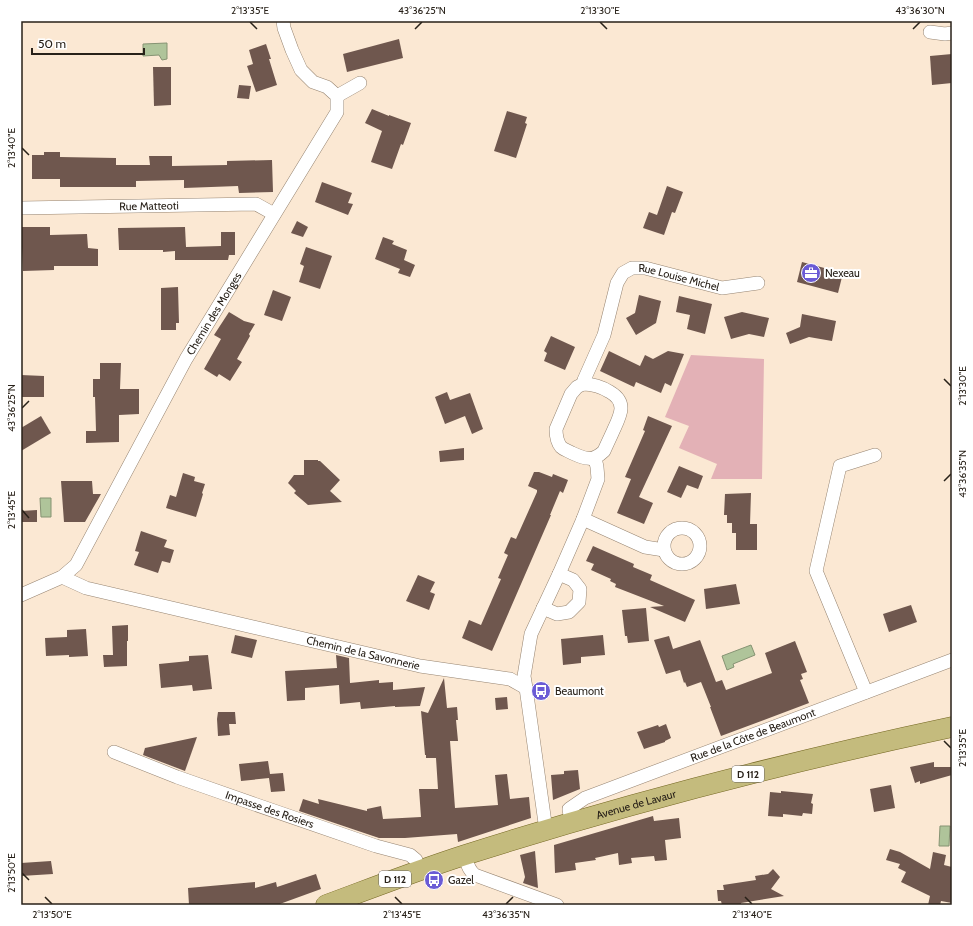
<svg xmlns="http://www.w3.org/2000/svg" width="973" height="926" font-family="Cabin,sans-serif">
  <rect width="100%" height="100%" fill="#fbe8d3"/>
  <polygon fill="#e3b1b6" points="691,355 764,359 762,479 711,479 717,464 679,448 689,426 665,417"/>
  <g fill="#afc49a" stroke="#869373">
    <polygon points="167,43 167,59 162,60 159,55 143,56 143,44"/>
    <polygon points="40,498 51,498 51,517 41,517"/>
    <polygon points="751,645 755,655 733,664 734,667 727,670 722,656"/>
    <polygon points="940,826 950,826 949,846 939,846"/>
  </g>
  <g fill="#6f574e">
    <polygon points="399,39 403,58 347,72 343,54"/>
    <polygon points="266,44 271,59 269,59 277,85 256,92 247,66 253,64 249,50"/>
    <polygon points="952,54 952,83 932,85 930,56"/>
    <polygon points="153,67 171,67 171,105 154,106"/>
    <polygon points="239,85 251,86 249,99 237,98"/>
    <polygon points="372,109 389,116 389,115 411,123 403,145 401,144 392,169 371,162 382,131 365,123"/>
    <polygon points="507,111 527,117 525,123 527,124 516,158 494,151"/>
    <polygon points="44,152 60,152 60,157 116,158 116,165 150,165 149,156 172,156 172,166 227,165 227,161 272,160 273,192 239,193 238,186 184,188 184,180 136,181 136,187 60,187 60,179 32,179 32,155 44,155"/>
    <polygon points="322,182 352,193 348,203 353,204 348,215 315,202"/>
    <polygon points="667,186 683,192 675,213 672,212 664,235 643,228 649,212 657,215"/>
    <polygon points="297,221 308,227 303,237 291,233"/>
    <polygon points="21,227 50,227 50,235 87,234 88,248 98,249 98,266 54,266 54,270 23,271 22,247 21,247"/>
    <polygon points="185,227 186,247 221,246 221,232 235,232 235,255 229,255 228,260 175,260 175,251 163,252 163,250 119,250 118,228"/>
    <polygon points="383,237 394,241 392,244 407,250 404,260 415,265 410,277 398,273 400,269 375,259"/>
    <polygon points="306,247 332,256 320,289 299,282 304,266 300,264"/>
    <polygon points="802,262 843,273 838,293 797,282"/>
    <polygon points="178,287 179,323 176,323 176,330 161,330 161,288"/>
    <polygon points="273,290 291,297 282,321 264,315"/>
    <polygon points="639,295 661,301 656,323 636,335 626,318 635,313"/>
    <polygon points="679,296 712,304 705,334 687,329 690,315 676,312"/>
    <polygon points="229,312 244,321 255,324 249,334 250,336 237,359 242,362 230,381 219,374 217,377 204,369 221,339 214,335"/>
    <polygon points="742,312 769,318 764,337 749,334 731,339 724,317"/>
    <polygon points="802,314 836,321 832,341 809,337 790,344 786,333 800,327"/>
    <polygon points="551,336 575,347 565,370 544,361 547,353 544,351"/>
    <polygon points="609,351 640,366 645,355 653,359 668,351 684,354 671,386 665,383 661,393 636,382 634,387 600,371"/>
    <polygon points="100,363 121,363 120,389 139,389 139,414 119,415 119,442 86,443 86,431 96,431 95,397 93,397 93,379 100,379"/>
    <polygon points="21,375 44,376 44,397 21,397"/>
    <polygon points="447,392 450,400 470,393 483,429 472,434 465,416 445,424 435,397"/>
    <polygon points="41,416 51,433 21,451 21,428"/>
    <polygon points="648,416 672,426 639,497 653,503 644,524 617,513 631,479 625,477 645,431 643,430"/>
    <polygon points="464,448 464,460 440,462 439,451"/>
    <polygon points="304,460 318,460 318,461 320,461 340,480 330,491 342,502 308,505 294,493 296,491 288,483 294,475 304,475"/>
    <polygon points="679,466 703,476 698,489 687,485 681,498 667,492"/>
    <polygon points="534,472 539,472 552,477 553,474 568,480 563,493 560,491 550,515 551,515 492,651 462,638 469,620 481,625 501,579 498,578 508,555 504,553 511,537 516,539 537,492 537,490 528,486"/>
    <polygon points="183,473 195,477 194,481 205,484 202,493 203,494 196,517 166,508 170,495 176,497"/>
    <polygon points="61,481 92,481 93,494 101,494 85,522 64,522"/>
    <polygon points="751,493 750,524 757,524 757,550 736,550 736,533 732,533 732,523 727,523 727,515 724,515 725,494"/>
    <polygon points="37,510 37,522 21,522 21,511"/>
    <polygon points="141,531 167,540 164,547 174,550 170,563 162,561 158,573 134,565 139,552 135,551"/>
    <polygon points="593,546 634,564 633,567 652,575 650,580 695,600 685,622 650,607 664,606 615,587 616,584 610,581 611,579 591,570 594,564 586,561"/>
    <polygon points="418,575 435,582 430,592 435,594 429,610 406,601"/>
    <polygon points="736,584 740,604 706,609 704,589"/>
    <polygon points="911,605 917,622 889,632 883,614"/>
    <polygon points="646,608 649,641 628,643 627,636 625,636 622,610"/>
    <polygon points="128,625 128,641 127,641 127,666 104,667 103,655 113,655 112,626"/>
    <polygon points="86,629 88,656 69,657 69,655 46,656 45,638 67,637 67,630"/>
    <polygon points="235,635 257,640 252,658 231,653"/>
    <polygon points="603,635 605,655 581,657 581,663 563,665 561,639"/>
    <polygon points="669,636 673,649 700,640 716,682 722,680 726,690 772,673 765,653 795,641 807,672 801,674 803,679 800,680 809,703 721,736 710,707 711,707 701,682 687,687 685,682 684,683 680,670 666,674 654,640"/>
    <polygon points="208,655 212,689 193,691 192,685 161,688 159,664 189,661 189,656"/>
    <polygon points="336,655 349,658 350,683 379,680 379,683 393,682 393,690 425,687 420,706 395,707 395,706 361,709 360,702 340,704 339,685 305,688 305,700 287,701 285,671 337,668"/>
    <polygon points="444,678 447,708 457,707 458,720 456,720 458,741 450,741 455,808 498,805 495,775 507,774 510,799 529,797 531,818 458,842 457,834 405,838 379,838 299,811 303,799 319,804 318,799 367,811 367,809 381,806 383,819 421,817 419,789 438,789 436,758 426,758 426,755 425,755 421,711 428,713"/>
    <polygon points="507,697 508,709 496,710 495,698"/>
    <polygon points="218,712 235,712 236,724 229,724 230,735 218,736 217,719"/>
    <polygon points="666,724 671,738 665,741 665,742 644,749 637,732 658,725 659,727"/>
    <polygon points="197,737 185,771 143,755 145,748"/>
    <polygon points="268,761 270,774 283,773 285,791 271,792 269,778 241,781 239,764"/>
    <polygon points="934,762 934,767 952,767 952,775 920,784 920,781 915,783 910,767"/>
    <polygon points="578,770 580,789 553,800 551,775 564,774 564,771"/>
    <polygon points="891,785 895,808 874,812 870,789"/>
    <polygon points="781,791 813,794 811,803 813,804 812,814 803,813 802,816 783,814 783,817 768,816 770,792 781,793"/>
    <polygon points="653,816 654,821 679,818 681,838 665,840 667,860 655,861 654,856 631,858 632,863 619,865 618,853 595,858 596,860 575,863 576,870 555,873 554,845"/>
    <polygon points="890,849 900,852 930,869 933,852 946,855 944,865 952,867 952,903 941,901 940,905 928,905 930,896 901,882 906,872 898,868 900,864 886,860"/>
    <polygon points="535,851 538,888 523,883 525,877 520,855"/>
    <polygon points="51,861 53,874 21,876 21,863"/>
    <polygon points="773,869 780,877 771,889 784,896 741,903 741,905 722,905 721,901 718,901 717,890 724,890 723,885 756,880 755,876 768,874"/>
    <polygon points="316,874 321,889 277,905 189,905 188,888 255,882 255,888 276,882 277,887"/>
  </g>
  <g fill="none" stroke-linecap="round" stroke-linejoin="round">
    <defs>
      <g id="street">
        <polyline points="930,32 945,34 952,33"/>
        <polyline points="337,96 360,83"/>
        <path id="s1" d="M21 208 256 204 274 214"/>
        <path id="s2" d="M583 384 584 380 604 335 617 283 623 273 632 268H645L722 288 758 283"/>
        <path d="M583 384C593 384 602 387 610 392 627 402 621 414 614 429 611 436 607 444 604 451 593 462 585 459 572 453 569 451 564 450 561 447 557 442 556 435 556 429L571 394 577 387Z"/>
        <polyline points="583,519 645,547 664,550"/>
        <circle cx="682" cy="546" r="18"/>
        <path id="s3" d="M62 577 86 588 420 666 510 679 526 688 546 830"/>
        <path id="s4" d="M21 595 62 577 76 565 186 359 337 112V96L327 87 313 82 301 70 292 50 284 28 283 21"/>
        <polyline points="543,608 557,614 569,612 579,602 580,589 573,580 559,574"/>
        <polyline points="526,688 524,676 531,634 559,574 583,519 598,479 597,467 595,458"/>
        <polyline points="866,692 816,571 840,466 875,455"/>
        <path id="s5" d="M114 752 177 777 254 804 376 846 410 855 416 860 419 870"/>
        <path id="s6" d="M571 822 569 809 585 798 952 660"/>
        <path d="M464 855C467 862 468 870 475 875L557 905"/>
      </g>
      <g id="primary">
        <path id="s7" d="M326 905C372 888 418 870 465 855 625 804 788 762 952 727"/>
      </g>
    </defs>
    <use href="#street" stroke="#968471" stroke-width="14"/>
    <use href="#primary" stroke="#746722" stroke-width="21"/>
    <use href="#street" stroke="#fff" stroke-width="13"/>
    <use href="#primary" stroke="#c4bb7d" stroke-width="20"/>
  </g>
  <path fill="none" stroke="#282119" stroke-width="1.5" d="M250 22 257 29M600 22 607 29M415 29 422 22M913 29 920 22M22 148 29 155M944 379 951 386M22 408 29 401M944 481 951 474M22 510 29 518M944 741 951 748M22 873 29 880M45 897 52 904M395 897 402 904M745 897 752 904M506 904 513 897"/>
  <defs>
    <symbol id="office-disc" viewBox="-11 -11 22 22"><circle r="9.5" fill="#6b5bd5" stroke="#fff"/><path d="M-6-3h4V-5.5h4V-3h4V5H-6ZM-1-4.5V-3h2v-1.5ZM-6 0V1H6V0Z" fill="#fff"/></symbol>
    <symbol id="bus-disc" viewBox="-11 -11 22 22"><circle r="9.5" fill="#6b5bd5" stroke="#fff"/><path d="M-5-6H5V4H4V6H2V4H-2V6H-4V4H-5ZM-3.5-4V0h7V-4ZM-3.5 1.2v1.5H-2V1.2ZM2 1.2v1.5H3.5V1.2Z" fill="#fff"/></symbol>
  </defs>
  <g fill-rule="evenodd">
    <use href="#office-disc" x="800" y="262" width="22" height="22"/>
    <use href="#bus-disc" x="530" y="680" width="22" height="22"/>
    <use href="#bus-disc" x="423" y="869" width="22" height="22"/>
  </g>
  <g text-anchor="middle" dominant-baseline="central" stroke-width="4" stroke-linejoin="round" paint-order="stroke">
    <g fill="#fff" stroke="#68645e" stroke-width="1">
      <rect x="732" y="766" width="32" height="16" rx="3"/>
      <rect x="379" y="871" width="32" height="16" rx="3"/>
    </g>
    <g font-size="10" font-weight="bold" fill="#282119">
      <text x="748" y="774">D 112</text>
      <text x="395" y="879">D 112</text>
    </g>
    <g font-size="11" fill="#282119" stroke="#fff">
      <text stroke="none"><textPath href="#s1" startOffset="128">Rue Matteoti</textPath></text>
      <text stroke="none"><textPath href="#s2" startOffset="177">Rue Louise Michel</textPath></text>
      <text stroke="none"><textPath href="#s4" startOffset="350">Chemin des Monges</textPath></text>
      <text stroke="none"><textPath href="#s3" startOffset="311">Chemin de la Savonnerie</textPath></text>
      <text stroke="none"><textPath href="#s6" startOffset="212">Rue de la Côte de Beaumont</textPath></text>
      <text stroke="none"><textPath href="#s7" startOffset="326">Avenue de Lavaur</textPath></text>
      <text stroke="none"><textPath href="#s5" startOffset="166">Impasse des Rosiers</textPath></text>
    </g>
    <g font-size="11" fill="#282119" stroke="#fff" text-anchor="start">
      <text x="825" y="273">Nexeau</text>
      <text x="555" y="691">Beaumont</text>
      <text x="448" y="880">Gazel</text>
    </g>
  </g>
  <rect width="973" height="926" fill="none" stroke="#ffffff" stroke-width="44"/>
  <path d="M32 48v6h112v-6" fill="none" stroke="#282119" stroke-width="2"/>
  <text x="38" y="48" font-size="12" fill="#282119" stroke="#ffffff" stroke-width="3" paint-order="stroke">50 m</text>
  <rect x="22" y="22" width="929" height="882" fill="none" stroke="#282119" stroke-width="1.5"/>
  <g font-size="10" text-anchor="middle" fill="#282119">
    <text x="250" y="14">2°13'35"E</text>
    <text x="422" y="14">43°36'25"N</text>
    <text x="600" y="14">2°13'30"E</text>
    <text x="920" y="14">43°36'30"N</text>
    <text transform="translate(11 148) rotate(-90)" y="4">2°13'40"E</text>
    <text transform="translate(962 386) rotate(-90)" y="4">2°13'30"E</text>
    <text transform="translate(11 408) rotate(-90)" y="4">43°36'25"N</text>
    <text transform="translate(962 474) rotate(-90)" y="4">43°36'35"N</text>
    <text transform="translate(11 510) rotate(-90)" y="4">2°13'45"E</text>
    <text transform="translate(962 748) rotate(-90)" y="4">2°13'35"E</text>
    <text transform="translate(11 873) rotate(-90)" y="4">2°13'50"E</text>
    <text x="52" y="918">2°13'50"E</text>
    <text x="402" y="918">2°13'45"E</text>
    <text x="506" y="918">43°36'35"N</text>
    <text x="752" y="918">2°13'40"E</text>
  </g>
</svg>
